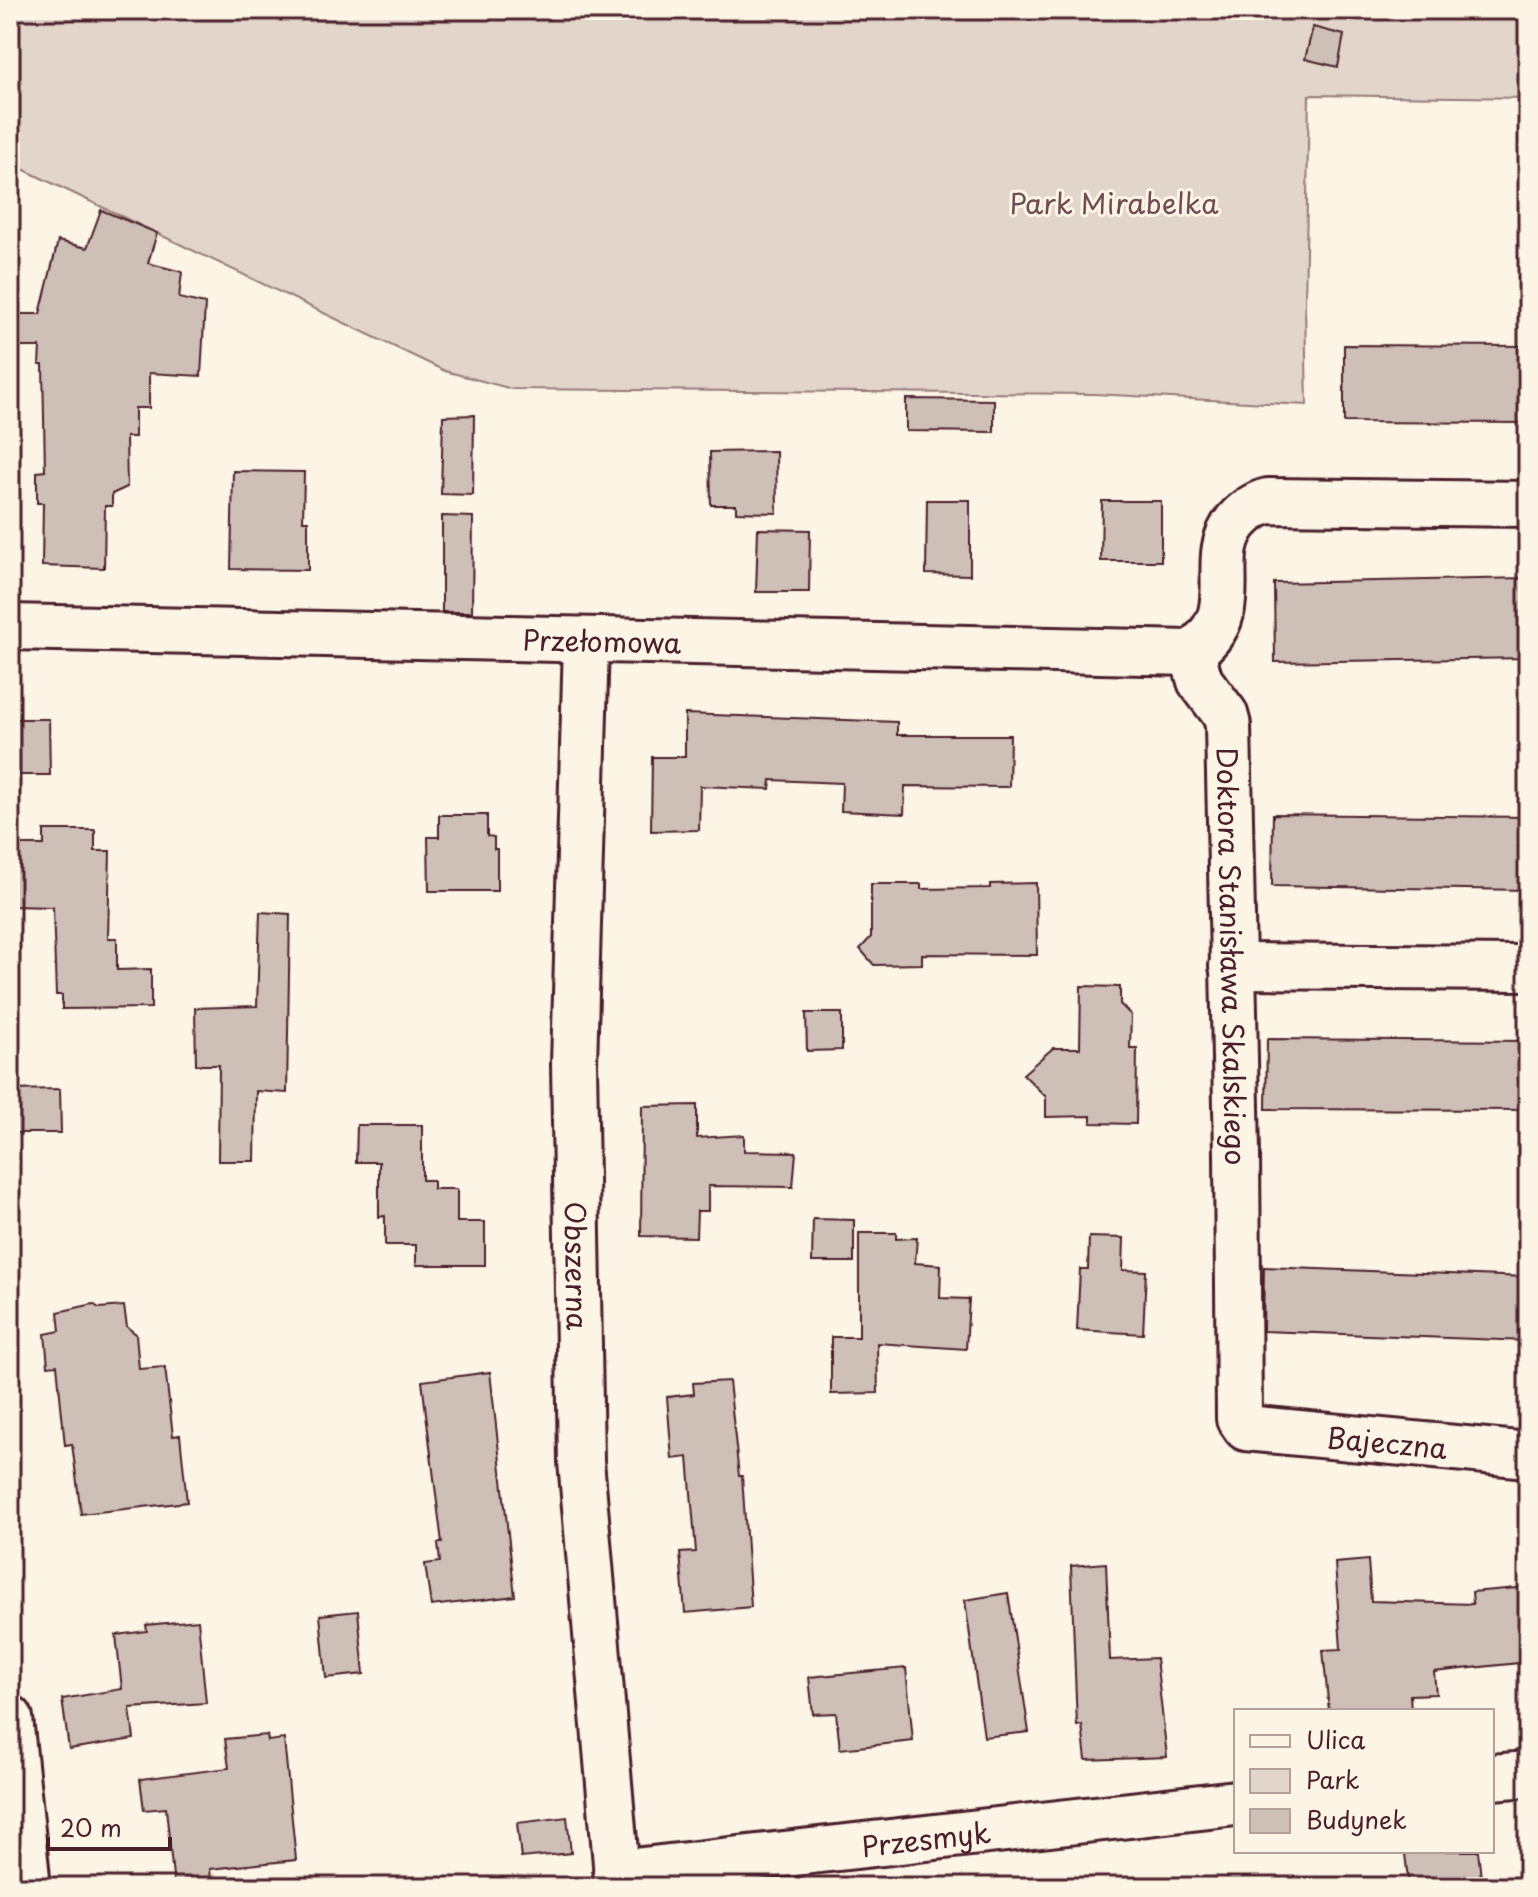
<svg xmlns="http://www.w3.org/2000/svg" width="1538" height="1897" font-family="'Playpen Sans',sans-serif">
  <rect width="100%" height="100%" fill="#fcf5e5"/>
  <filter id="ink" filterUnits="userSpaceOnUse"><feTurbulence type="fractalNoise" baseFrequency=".0125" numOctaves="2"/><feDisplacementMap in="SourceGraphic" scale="16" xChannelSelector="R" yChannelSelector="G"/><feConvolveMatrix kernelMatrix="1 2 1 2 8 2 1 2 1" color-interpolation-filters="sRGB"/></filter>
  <g filter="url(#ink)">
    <polygon fill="#e2d5ca" stroke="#967a7a" stroke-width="2" points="10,10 1528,10 1528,98 1309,95 1305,305 1307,405 1094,394 512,389 445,371 10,163"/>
    <g fill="#cfc0b7" stroke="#4a1f2b" stroke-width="2">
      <polygon points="1313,27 1344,35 1338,67 1305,59"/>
      <polygon points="101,210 157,233 148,263 182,272 179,298 205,304 201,376 149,373 149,408 135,408 135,437 126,437 127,487 112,494 112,506 105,506 104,568 42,566 43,503 37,503 37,472 45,471 43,365 39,365 40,347 13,347 16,314 40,314 58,241 87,248"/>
      <polygon points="1344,345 1528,346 1528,423 1344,422"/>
      <polygon points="906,399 994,400 994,432 906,431"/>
      <polygon points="474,415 473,495 441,494 443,416"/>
      <polygon points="776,451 777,513 736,512 736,505 711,505 710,452"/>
      <polygon points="233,471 304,472 303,521 308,521 308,570 231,569"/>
      <polygon points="927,500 970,500 970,575 926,574"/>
      <polygon points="1102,501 1161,501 1161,561 1101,561"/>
      <polygon points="442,516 473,517 472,612 442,612"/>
      <polygon points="758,529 810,530 809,592 756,592"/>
      <polygon points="1528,578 1528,658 1275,662 1274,583"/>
      <polygon points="685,714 897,722 897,735 1010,735 1009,787 905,786 904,814 841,811 842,783 771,780 770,789 700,786 699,830 651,831 652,757 685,757"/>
      <polygon points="10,719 49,719 50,775 10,775"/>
      <polygon points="1273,814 1528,817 1528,890 1272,886"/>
      <polygon points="439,815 487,815 487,836 494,837 494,849 497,849 497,891 429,891 428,837 439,837"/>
      <polygon points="44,830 95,830 95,851 110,851 108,938 117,938 117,970 151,969 151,1008 62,1009 62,995 56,995 53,907 10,906 10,845 44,845"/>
      <polygon points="1036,883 1037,955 922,954 922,964 874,965 860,949 871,937 871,884 921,884 921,889 990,888 990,884"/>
      <polygon points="260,912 290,914 287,1093 256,1091 255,1161 218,1161 219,1065 196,1065 195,1008 257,1006"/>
      <polygon points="1081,986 1120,987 1120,1004 1131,1015 1130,1048 1137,1048 1136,1124 1091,1123 1091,1116 1046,1117 1046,1097 1023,1074 1053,1048 1080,1048"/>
      <polygon points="806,1013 842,1013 842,1050 807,1051"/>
      <polygon points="1267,1039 1528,1041 1528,1110 1266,1109"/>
      <polygon points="60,1089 61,1133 10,1133 10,1090"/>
      <polygon points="697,1105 697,1138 744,1135 744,1151 796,1152 793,1187 708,1186 708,1211 697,1211 696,1237 641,1236 642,1106"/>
      <polygon points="357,1125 422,1125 422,1180 433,1180 433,1189 457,1189 457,1222 485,1222 485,1265 416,1265 416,1245 385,1245 385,1216 379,1217 379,1162 356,1162"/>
      <polygon points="813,1219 854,1220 854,1262 812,1262"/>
      <polygon points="859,1233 896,1233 896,1239 917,1238 915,1263 941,1265 940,1298 969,1299 966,1349 877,1343 878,1393 831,1394 831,1337 859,1337"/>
      <polygon points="1089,1237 1124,1238 1123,1270 1146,1271 1143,1334 1077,1330 1080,1269 1088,1269"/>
      <polygon points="1264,1267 1528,1277 1528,1341 1263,1331"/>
      <polygon points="93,1304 99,1308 124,1306 127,1327 136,1334 139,1369 165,1367 173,1436 180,1435 187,1502 81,1514 72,1444 65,1445 57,1365 48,1366 45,1334 60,1331 58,1312"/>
      <polygon points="490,1372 515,1596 431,1606 425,1564 440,1562 438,1543 442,1543 422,1381"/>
      <polygon points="729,1381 739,1476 742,1476 751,1607 685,1613 680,1553 696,1552 688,1457 672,1459 667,1397 694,1394 693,1383"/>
      <polygon points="1368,1560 1371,1601 1473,1604 1472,1592 1528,1587 1528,1662 1434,1672 1436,1694 1410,1695 1411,1711 1329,1711 1323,1650 1341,1649 1335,1563"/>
      <polygon points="1106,1563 1110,1660 1156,1658 1167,1757 1086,1760 1082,1725 1077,1726 1071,1566"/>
      <polygon points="1008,1593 1029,1732 984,1737 965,1600"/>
      <polygon points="358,1611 364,1674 326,1678 320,1615"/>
      <polygon points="198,1620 206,1703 130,1708 134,1739 69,1749 62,1699 122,1689 116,1635 147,1631 146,1625"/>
      <polygon points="906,1668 913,1741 840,1749 836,1713 813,1714 809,1677"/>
      <polygon points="267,1735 268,1741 284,1739 296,1860 210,1869 212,1887 174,1887 166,1808 144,1810 140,1779 229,1768 225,1739"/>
      <polygon points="567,1817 571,1853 521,1858 517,1823"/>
      <polygon points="1419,1851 1478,1851 1482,1887 1409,1887 1405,1854"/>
    </g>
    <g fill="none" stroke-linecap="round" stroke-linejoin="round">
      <defs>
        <g id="minor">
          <path id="s1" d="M1528 504 1268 501C1255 504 1246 511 1237 521 1214 549 1229 581 1221 613 1217 630 1205 642 1192 653L1200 681 1225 714 1228 725 1237 1154 1239 1418 1246 1428 1528 1455"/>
          <path id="s2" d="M10 627 1192 653"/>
          <path id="s3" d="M586 642 574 1064 581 1461 618 1887"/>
          <polyline points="1232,966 1528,968"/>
          <polyline points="10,1718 28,1887"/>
          <polyline points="1492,1777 1528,1774"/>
          <path id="s4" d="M616 1873 1236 1803"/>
        </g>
      </defs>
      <use href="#minor" stroke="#4a1f2b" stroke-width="50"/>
      <use href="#minor" stroke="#fcf5e5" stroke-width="44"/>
    </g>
  </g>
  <g text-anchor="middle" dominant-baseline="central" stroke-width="6" stroke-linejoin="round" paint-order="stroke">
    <g font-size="28" fill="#704c53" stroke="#fcf5e5">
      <text x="1114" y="202">Park Mirabelka</text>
    </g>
    <g font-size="28" fill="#4a1f2b" stroke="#fcf5e5">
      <text stroke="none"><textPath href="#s2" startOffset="592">Przełomowa</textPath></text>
      <text stroke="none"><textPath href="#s1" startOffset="756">Doktora Stanisława Skalskiego</textPath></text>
      <text stroke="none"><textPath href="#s3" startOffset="624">Obszerna</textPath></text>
      <text stroke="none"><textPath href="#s1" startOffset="1372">Bajeczna</textPath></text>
      <text stroke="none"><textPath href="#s4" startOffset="312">Przesmyk</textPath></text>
    </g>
  </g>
  <rect width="1538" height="1897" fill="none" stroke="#fcf5e5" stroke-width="40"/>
  <rect x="20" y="20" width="1498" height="1857" fill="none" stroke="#4a1f2b" stroke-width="3" filter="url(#ink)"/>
  <rect x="1234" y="1709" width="260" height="144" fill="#fcf5e5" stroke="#b59f9b" stroke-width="2"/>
  <rect x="1250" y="1735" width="40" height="12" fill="#fcf5e5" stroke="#b59f9b" stroke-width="2"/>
  <text x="1306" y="1749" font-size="24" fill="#4a1f2b">Ulica</text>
  <rect x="1250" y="1769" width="40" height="24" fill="#e2d5ca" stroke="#b59f9b" stroke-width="2"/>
  <text x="1306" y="1789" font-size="24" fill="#4a1f2b">Park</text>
  <rect x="1250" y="1809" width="40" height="24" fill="#cfc0b7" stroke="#b59f9b" stroke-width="2"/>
  <text x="1306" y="1829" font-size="24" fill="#4a1f2b">Budynek</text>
  <path d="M48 1837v12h122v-12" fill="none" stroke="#4a1f2b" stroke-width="4"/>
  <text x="60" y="1837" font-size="24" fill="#4a1f2b" stroke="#fcf5e5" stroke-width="6" paint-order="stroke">20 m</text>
</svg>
